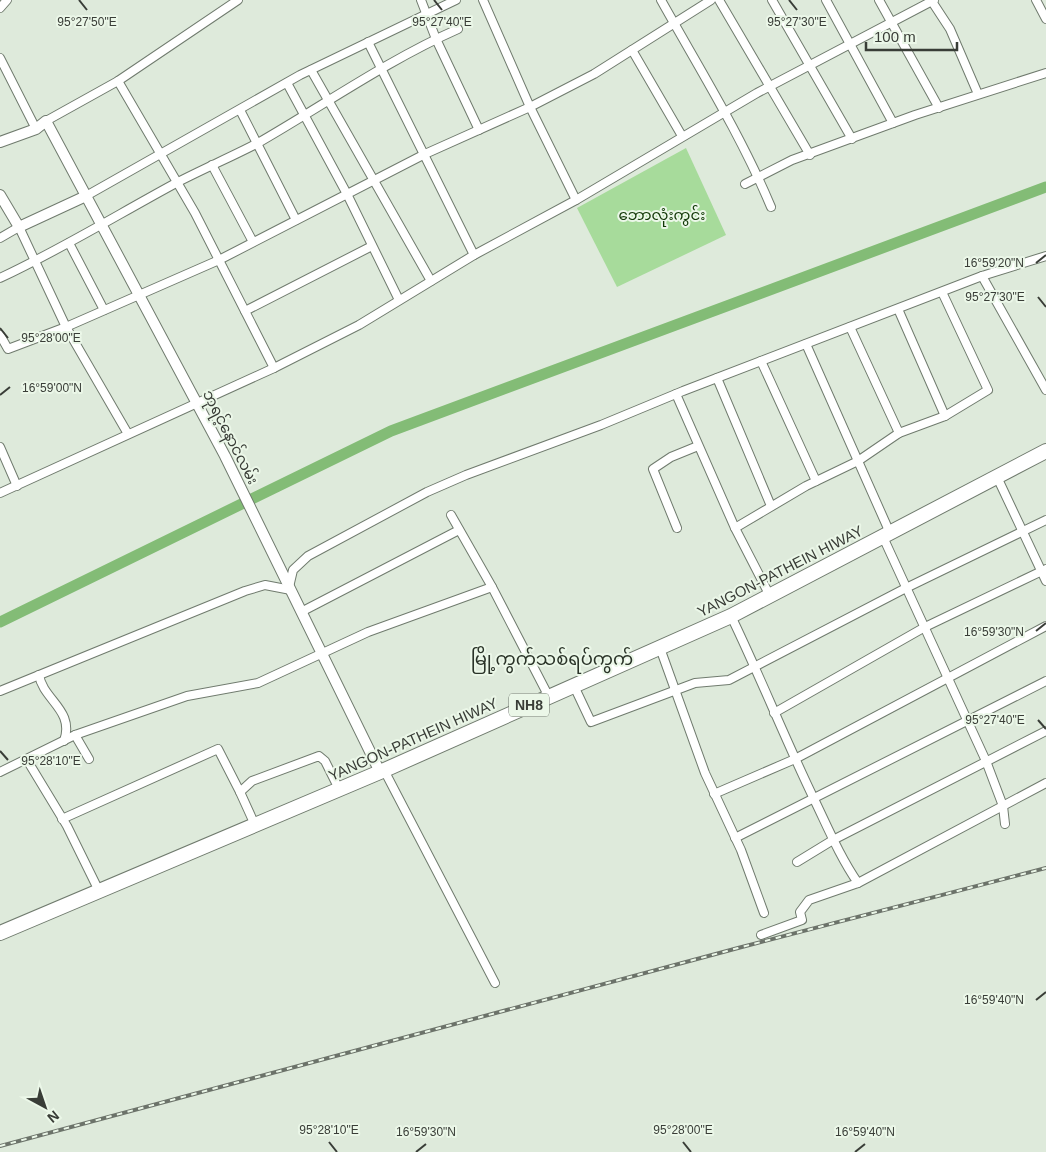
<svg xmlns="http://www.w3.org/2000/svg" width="1046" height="1152" font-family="Helvetica,'Noto Sans Myanmar',sans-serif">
  <rect width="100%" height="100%" fill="#deeadb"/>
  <polygon fill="#a7db9b" points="686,148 726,235 617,287 577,208"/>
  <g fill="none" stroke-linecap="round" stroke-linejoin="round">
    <polyline stroke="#83bc76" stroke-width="11" points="0,622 391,431 1046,187"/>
    <defs>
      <g id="street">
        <polyline points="421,0 436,39 479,130"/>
        <polyline points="483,0 530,107 576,200"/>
        <path d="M661 0C699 68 741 135 771 207"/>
        <polyline points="719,0 810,155"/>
        <polyline points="772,0 852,139"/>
        <polyline points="826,0 893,123"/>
        <polyline points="879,0 939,108"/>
        <polyline points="931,0 950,29 978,94"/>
        <polyline points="1036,0 1046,19"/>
        <polyline points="0,8 7,0"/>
        <polyline points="368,42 474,255"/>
        <polyline points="632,50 682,136"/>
        <polyline points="0,58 36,129"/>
        <polyline points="311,70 431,281"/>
        <polyline points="118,81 195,213 274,368"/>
        <polyline points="287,83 347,194 399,300"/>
        <polyline points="240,110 296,220"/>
        <polyline points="46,121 118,81 238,0"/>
        <polyline points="212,165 253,242"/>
        <polyline points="745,184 792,160 915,115 1046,73"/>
        <polyline points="86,196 300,75 456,0"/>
        <polyline points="0,238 19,227 66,327 128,434"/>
        <polyline points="69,243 104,310"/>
        <polyline points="982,276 1046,390"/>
        <path d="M0 278C60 250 117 215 176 183 203 169 231 157 258 143 324 105 388 60 458 29"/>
        <polyline points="898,309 945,416"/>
        <polyline points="245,311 372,246"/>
        <polyline points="850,327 899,433"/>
        <polyline points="0,335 8,349 66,327 219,260 425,154 530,107 594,74 711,0"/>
        <polyline points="806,344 890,533"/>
        <polyline points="761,361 816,481"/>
        <polyline points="717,378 771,506"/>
        <polyline points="676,394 735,528 770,596"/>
        <polyline points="0,447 17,486"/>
        <polyline points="997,477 1046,581"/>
        <polyline points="0,493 274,368 359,325 474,255 576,200 757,93 934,0"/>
        <polyline points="451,515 492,587 549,697"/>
        <polyline points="677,528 653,469 671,457 698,446"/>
        <polyline points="735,528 806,486 858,461 899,433 945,416 988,390 942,292"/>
        <polyline points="883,537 986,761 1003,806 1005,824"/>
        <polyline points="289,587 293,570 308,556 427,492 466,475 601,425 683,391 982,276 1046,256"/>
        <polyline points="301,612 459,530"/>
        <path d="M731 616C760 676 785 739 814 799 828 828 840 857 858 883"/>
        <polyline points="660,648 705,773 741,850 764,913"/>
        <path d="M39 675C43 700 75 710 64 741"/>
        <polyline points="574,686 591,722 695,683 729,680 906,588 1046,520"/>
        <polyline points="0,691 245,591 265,585 291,590"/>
        <polyline points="774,713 925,627 1046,569"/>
        <polyline points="75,735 89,759"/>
        <polyline points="27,760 67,826 99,891"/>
        <polyline points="384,770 495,983"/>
        <polyline points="0,772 75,735 187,696 258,683 368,632 492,587"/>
        <polyline points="714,794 795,759 1046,626"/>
        <polyline points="62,819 218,749 240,792"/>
        <polyline points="255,825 240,792 252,781 319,756 325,761 339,789"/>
        <polyline points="735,838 1046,681"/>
        <polyline points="797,862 833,840 1046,731"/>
        <polyline points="761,935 802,920 800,912 809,900 858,883 1046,783"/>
      </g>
      <g id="secondary">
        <polyline points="0,142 36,129 46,121 225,456 380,772"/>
        <polyline points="0,195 19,227 86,196"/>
      </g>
      <polyline id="highway" points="0,933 380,772 731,616 1046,451"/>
    </defs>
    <use href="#street" stroke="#707b6e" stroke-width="10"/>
    <use href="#secondary" stroke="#707b6e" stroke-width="12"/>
    <use href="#highway" stroke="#707b6e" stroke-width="16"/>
    <use href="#street" stroke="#fff" stroke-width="8"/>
    <use href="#secondary" stroke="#fff" stroke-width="10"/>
    <use href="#highway" stroke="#fff" stroke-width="14"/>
    <defs>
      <polyline id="rail" points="0,1146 738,948 1046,868"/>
    </defs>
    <use href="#rail" stroke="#6c736a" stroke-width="4"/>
    <use href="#rail" stroke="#ebf7e8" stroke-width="2" stroke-dasharray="5.5" stroke-linecap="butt"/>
  </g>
  <path fill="none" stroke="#393d37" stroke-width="2" d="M79 0 87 10M434 0 442 10M789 0 797 10M1036 263 1046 255M1038 297 1046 307M0 328 8 338M0 395 10 387M1036 631 1046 623M1038 720 1046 729M0 751 8 760M1036 1000 1046 992M329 1142 337 1152M683 1142 691 1152M416 1152 426 1144M855 1152 865 1144"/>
  <g text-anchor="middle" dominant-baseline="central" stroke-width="4" stroke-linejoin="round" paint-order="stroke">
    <rect fill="#ebf7e8" stroke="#6e756c" stroke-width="1" x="509" y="693.5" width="40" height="23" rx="4"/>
    <g font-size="14" font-weight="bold" fill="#393d37">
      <text x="529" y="705">NH8</text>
    </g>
    <g font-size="15" fill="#113706" stroke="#ebf7e8">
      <text x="662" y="214">ဘောလုံးကွင်း</text>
    </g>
    <g font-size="15" fill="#393d37" stroke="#ebf7e8">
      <text transform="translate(231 437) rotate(63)">ဘုရင့်နောင်လမ်း</text>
      <text transform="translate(780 571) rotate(-27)">YANGON-PATHEIN HIWAY</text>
      <text transform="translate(413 739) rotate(-24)">YANGON-PATHEIN HIWAY</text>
    </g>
    <g font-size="18" fill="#2a3328" stroke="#ebf7e8">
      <text x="552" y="659">မြို့ကွက်သစ်ရပ်ကွက်</text>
    </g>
  </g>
  <g font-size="12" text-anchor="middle" fill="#393d37" stroke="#ebf7e8" stroke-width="4" stroke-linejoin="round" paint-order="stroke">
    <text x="87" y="26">95°27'50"E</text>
    <text x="442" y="26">95°27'40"E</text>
    <text x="797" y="26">95°27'30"E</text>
    <text x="994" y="267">16°59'20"N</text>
    <text x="995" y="301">95°27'30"E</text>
    <text x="51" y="342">95°28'00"E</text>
    <text x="52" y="392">16°59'00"N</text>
    <text x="994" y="636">16°59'30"N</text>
    <text x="995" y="724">95°27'40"E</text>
    <text x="51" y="765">95°28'10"E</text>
    <text x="994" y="1004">16°59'40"N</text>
    <text x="329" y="1134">95°28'10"E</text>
    <text x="683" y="1134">95°28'00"E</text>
    <text x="426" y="1136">16°59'30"N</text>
    <text x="865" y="1136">16°59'40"N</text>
  </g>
  <g transform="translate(45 1107) rotate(140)" stroke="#ebf7e8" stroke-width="4" paint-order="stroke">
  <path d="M0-4L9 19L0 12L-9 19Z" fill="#393d37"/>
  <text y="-8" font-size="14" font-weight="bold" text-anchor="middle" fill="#393d37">N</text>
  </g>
  <path d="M866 42v8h91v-8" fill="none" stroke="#393d37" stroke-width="2.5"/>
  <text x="874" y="42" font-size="15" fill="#393d37" stroke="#ebf7e8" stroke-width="4" paint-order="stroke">100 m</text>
</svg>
